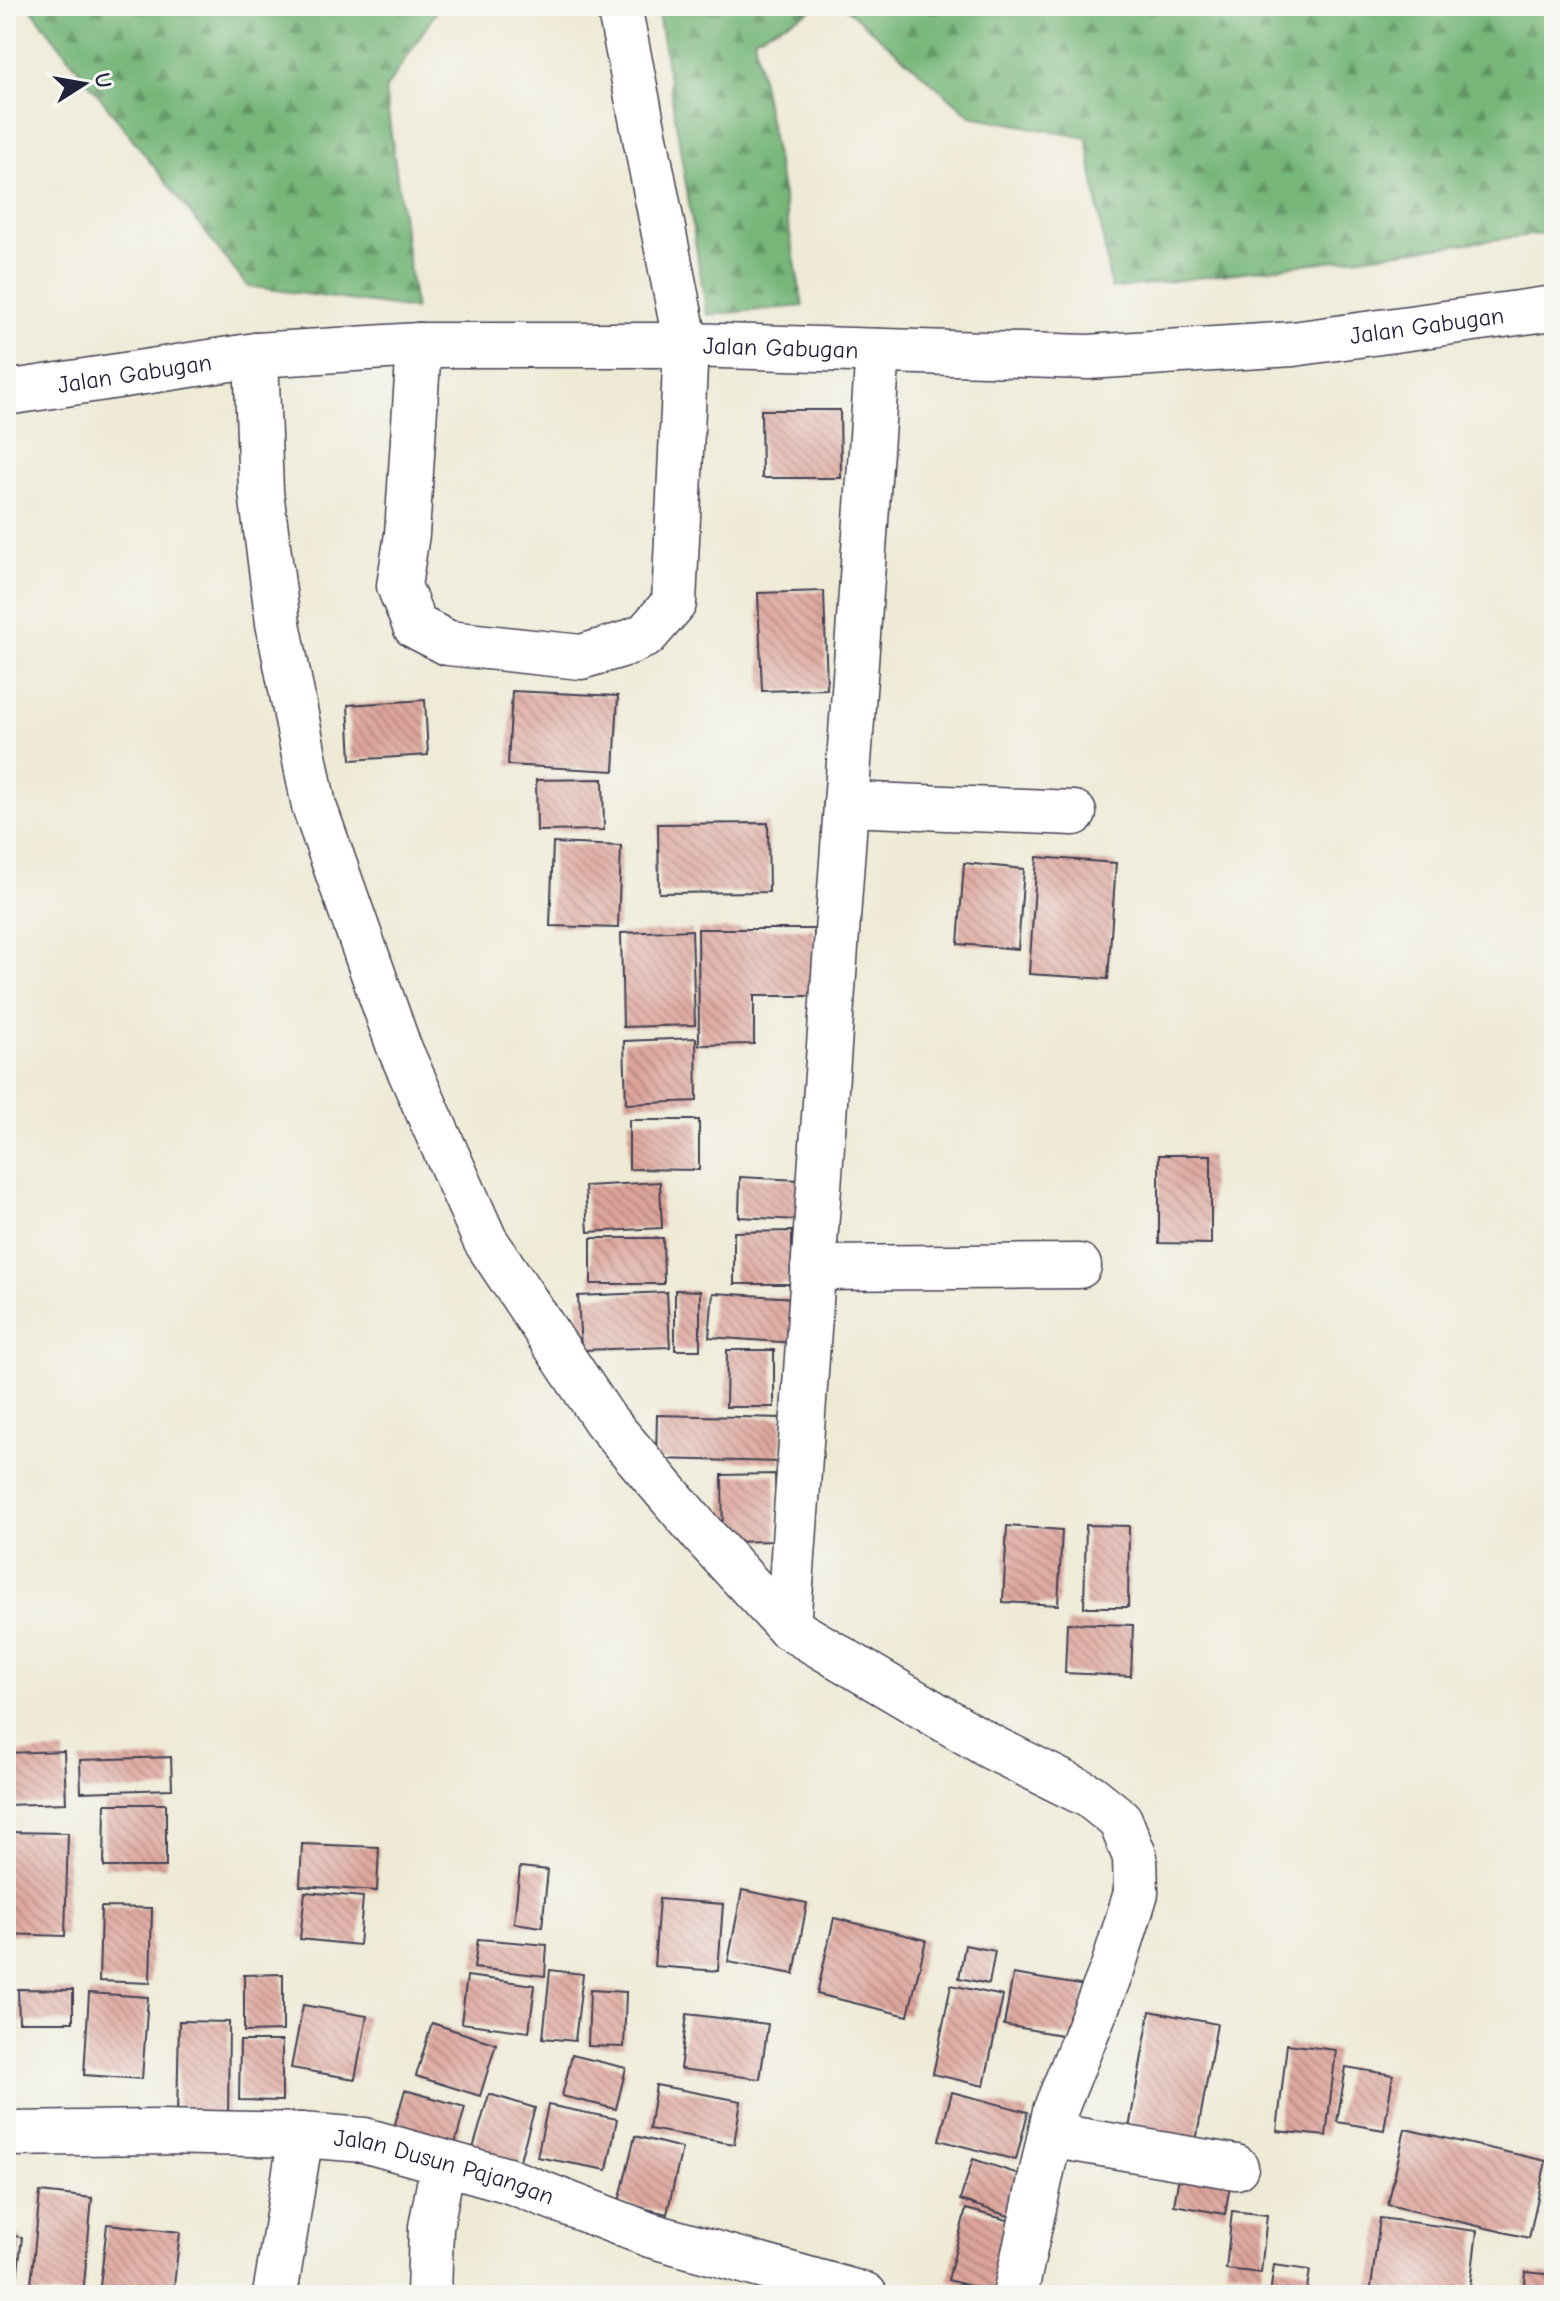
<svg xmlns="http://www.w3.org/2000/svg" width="1560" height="2301" font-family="'Comic Neue',sans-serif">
  <defs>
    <pattern id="forest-firs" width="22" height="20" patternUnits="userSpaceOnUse" patternTransform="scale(2)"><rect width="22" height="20" fill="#76b678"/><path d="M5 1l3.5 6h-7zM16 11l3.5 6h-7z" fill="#609464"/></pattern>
    <pattern id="building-back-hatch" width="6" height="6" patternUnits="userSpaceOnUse" patternTransform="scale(2)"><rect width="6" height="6" fill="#dda49a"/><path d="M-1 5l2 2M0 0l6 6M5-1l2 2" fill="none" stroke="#b3857f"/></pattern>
  </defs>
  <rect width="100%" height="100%" fill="#f6f6f2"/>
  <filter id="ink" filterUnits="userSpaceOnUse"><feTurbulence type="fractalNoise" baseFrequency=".0125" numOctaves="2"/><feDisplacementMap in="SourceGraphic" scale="16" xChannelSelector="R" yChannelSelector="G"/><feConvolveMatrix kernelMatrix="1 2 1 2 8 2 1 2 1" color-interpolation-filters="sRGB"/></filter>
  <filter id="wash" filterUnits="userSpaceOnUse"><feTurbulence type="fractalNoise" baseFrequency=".006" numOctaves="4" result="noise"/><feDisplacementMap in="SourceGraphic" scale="32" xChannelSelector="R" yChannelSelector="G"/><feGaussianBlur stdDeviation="1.8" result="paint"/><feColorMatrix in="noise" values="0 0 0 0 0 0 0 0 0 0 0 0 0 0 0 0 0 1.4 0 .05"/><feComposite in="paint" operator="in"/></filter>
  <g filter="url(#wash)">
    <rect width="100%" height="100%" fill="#eeead5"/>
    <g fill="url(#forest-firs)" stroke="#4c6c5a" stroke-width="2">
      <polygon points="29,6 440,6 385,90 415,309 247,286"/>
      <polygon points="657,6 820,6 754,38 803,306 707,315"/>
      <polygon points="843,6 1554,6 1554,232 1111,289 1087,138 971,116"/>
    </g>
    <g id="blocks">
      <g fill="url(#building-back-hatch)">
        <polygon points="761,410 840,410 841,478 762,478"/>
        <polygon points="824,591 827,689 762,691 758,593"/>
        <polygon points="512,691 618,696 614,771 508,765"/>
        <polygon points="425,700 428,755 351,760 348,705"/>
        <polygon points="603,779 604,830 537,831 536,780"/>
        <polygon points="768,823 769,892 659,893 658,824"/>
        <polygon points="553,843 621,846 618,928 550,926"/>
        <polygon points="1037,857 1116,863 1108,979 1029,974"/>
        <polygon points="964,863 1024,869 1018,949 958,944"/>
        <polygon points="698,929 814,929 815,996 754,996 754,1044 699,1045"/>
        <polygon points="692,930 695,1025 623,1027 621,933"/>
        <polygon points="696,1038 697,1101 626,1104 624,1041"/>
        <polygon points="629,1120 699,1120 699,1170 629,1169"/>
        <polygon points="1159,1155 1211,1155 1211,1244 1159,1243"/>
        <polygon points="740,1177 800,1180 799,1220 739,1217"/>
        <polygon points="660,1182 662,1228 588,1232 585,1186"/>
        <polygon points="792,1231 792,1284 734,1284 734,1232"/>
        <polygon points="591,1238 663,1238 664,1284 591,1284"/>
        <polygon points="675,1290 700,1291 700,1350 675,1350"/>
        <polygon points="667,1292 670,1347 581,1350 578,1296"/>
        <polygon points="713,1293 797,1298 794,1343 709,1337"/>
        <polygon points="727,1350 774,1350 774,1407 726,1407"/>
        <polygon points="657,1415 782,1418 781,1462 656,1459"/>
        <polygon points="775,1474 777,1541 723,1542 722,1475"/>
        <polygon points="1086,1525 1129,1526 1128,1607 1084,1607"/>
        <polygon points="1007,1526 1062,1530 1058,1605 1003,1602"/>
        <polygon points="1067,1623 1133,1625 1131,1676 1065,1673"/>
        <polygon points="64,1751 66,1803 6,1805 6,1753"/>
        <polygon points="171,1757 172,1789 81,1792 80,1760"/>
        <polygon points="105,1804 166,1804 166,1867 104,1867"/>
        <polygon points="6,1832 68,1833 65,1936 6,1934"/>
        <polygon points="302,1844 379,1847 377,1891 300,1886"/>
        <polygon points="520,1867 548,1870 542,1927 514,1923"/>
        <polygon points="742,1890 807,1903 794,1974 728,1962"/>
        <polygon points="305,1892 363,1897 359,1945 300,1939"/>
        <polygon points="659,1899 723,1904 718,1971 654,1966"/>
        <polygon points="101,1907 152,1908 150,1983 99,1981"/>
        <polygon points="834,1918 926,1940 908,2016 817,1994"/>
        <polygon points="478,1939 547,1945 545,1976 474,1968"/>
        <polygon points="965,1945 995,1951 989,1984 959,1978"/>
        <polygon points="550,1970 583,1974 575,2041 543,2038"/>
        <polygon points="283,1974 283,2031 244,2032 244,1975"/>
        <polygon points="1013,1974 1086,1986 1078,2038 1004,2025"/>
        <polygon points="467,1976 535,1985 529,2032 461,2023"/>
        <polygon points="951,1985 1003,1996 984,2086 933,2074"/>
        <polygon points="18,1989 73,1990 73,2022 19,2022"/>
        <polygon points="590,1990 626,1992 624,2047 588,2046"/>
        <polygon points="89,1993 148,1997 142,2079 84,2075"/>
        <polygon points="303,2005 367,2016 355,2079 291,2068"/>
        <polygon points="1150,2011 1217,2024 1195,2147 1128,2134"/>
        <polygon points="687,2014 768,2024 760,2079 680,2069"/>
        <polygon points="179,2021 229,2022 228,2119 177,2117"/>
        <polygon points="432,2023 496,2044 480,2096 416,2076"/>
        <polygon points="240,2041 282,2041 282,2101 239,2100"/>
        <polygon points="1287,2044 1336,2050 1326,2136 1277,2131"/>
        <polygon points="572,2055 626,2068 616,2109 562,2096"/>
        <polygon points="1346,2067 1393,2075 1384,2130 1337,2122"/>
        <polygon points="656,2085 741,2101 734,2144 649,2129"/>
        <polygon points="405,2090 465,2107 453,2152 392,2134"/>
        <polygon points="952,2092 1028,2112 1016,2160 939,2140"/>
        <polygon points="489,2094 535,2108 516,2173 470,2159"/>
        <polygon points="548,2105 617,2119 607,2170 537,2157"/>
        <polygon points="1405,2129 1546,2161 1529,2238 1388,2205"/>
        <polygon points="635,2136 682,2148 667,2214 619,2202"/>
        <polygon points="973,2159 1034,2179 1021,2220 960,2200"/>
        <polygon points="1181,2165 1232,2174 1225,2214 1174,2205"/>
        <polygon points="40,2192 92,2198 83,2295 30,2295"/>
        <polygon points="966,2209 1015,2222 996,2293 948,2280"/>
        <polygon points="1232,2211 1267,2215 1261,2273 1226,2269"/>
        <polygon points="1380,2218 1477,2231 1469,2295 1370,2295"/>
        <polygon points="107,2224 180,2232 173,2295 99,2295"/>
        <polygon points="6,2235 22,2237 15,2295 6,2295"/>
        <polygon points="1274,2265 1310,2270 1306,2295 1270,2295"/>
        <polygon points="1526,2272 1554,2275 1554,2295 1524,2295"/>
      </g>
    </g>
  </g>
  <g filter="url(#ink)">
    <use href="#blocks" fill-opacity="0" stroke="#414052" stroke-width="2"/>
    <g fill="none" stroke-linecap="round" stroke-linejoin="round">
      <defs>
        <g id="minor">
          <polyline points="419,345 407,534 399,586 415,626 448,643 581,657 625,644 646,635 674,603 686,345 619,6"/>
          <polyline points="256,355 261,492 278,623 314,806 399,1047 485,1240 605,1420 704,1536 788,1627 991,1747 1090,1796 1120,1820 1135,1857 1136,1893 1113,1967 1055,2111 1015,2295"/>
          <path id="s1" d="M6 393 256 355 419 345H686L1088 357 1293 344 1554 308"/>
          <polyline points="846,804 1074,813"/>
          <polyline points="813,1268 1079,1266"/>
          <polyline points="788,1627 878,351"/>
          <path id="s2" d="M6 2134 159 2132 301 2135 364 2140 507 2180 650 2235 865 2295"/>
          <polyline points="1050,2135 1236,2167"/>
          <polyline points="275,2295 301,2135"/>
          <polyline points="429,2295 431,2227 443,2163"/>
        </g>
      </defs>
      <use href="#minor" stroke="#414052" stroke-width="47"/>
      <use href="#minor" stroke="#fff" stroke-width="44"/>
    </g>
  </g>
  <g text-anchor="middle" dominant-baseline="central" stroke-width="7" stroke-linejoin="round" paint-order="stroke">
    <g font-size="24" fill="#22223b" stroke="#f6f6f2">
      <text stroke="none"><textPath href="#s1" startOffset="1426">Jalan Gabugan</textPath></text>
      <text stroke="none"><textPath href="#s1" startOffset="778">Jalan Gabugan</textPath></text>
      <text stroke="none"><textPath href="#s1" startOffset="130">Jalan Gabugan</textPath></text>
      <text stroke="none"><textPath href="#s2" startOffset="442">Jalan Dusun Pajangan</textPath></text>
    </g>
  </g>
  <rect width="1560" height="2301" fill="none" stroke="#f6f6f2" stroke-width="32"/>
  <g transform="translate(84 84) rotate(79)" stroke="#f6f6f2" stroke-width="6" paint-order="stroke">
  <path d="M0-6L14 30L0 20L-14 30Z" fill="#22223b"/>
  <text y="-12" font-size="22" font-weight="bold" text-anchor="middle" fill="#22223b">U</text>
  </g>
</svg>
